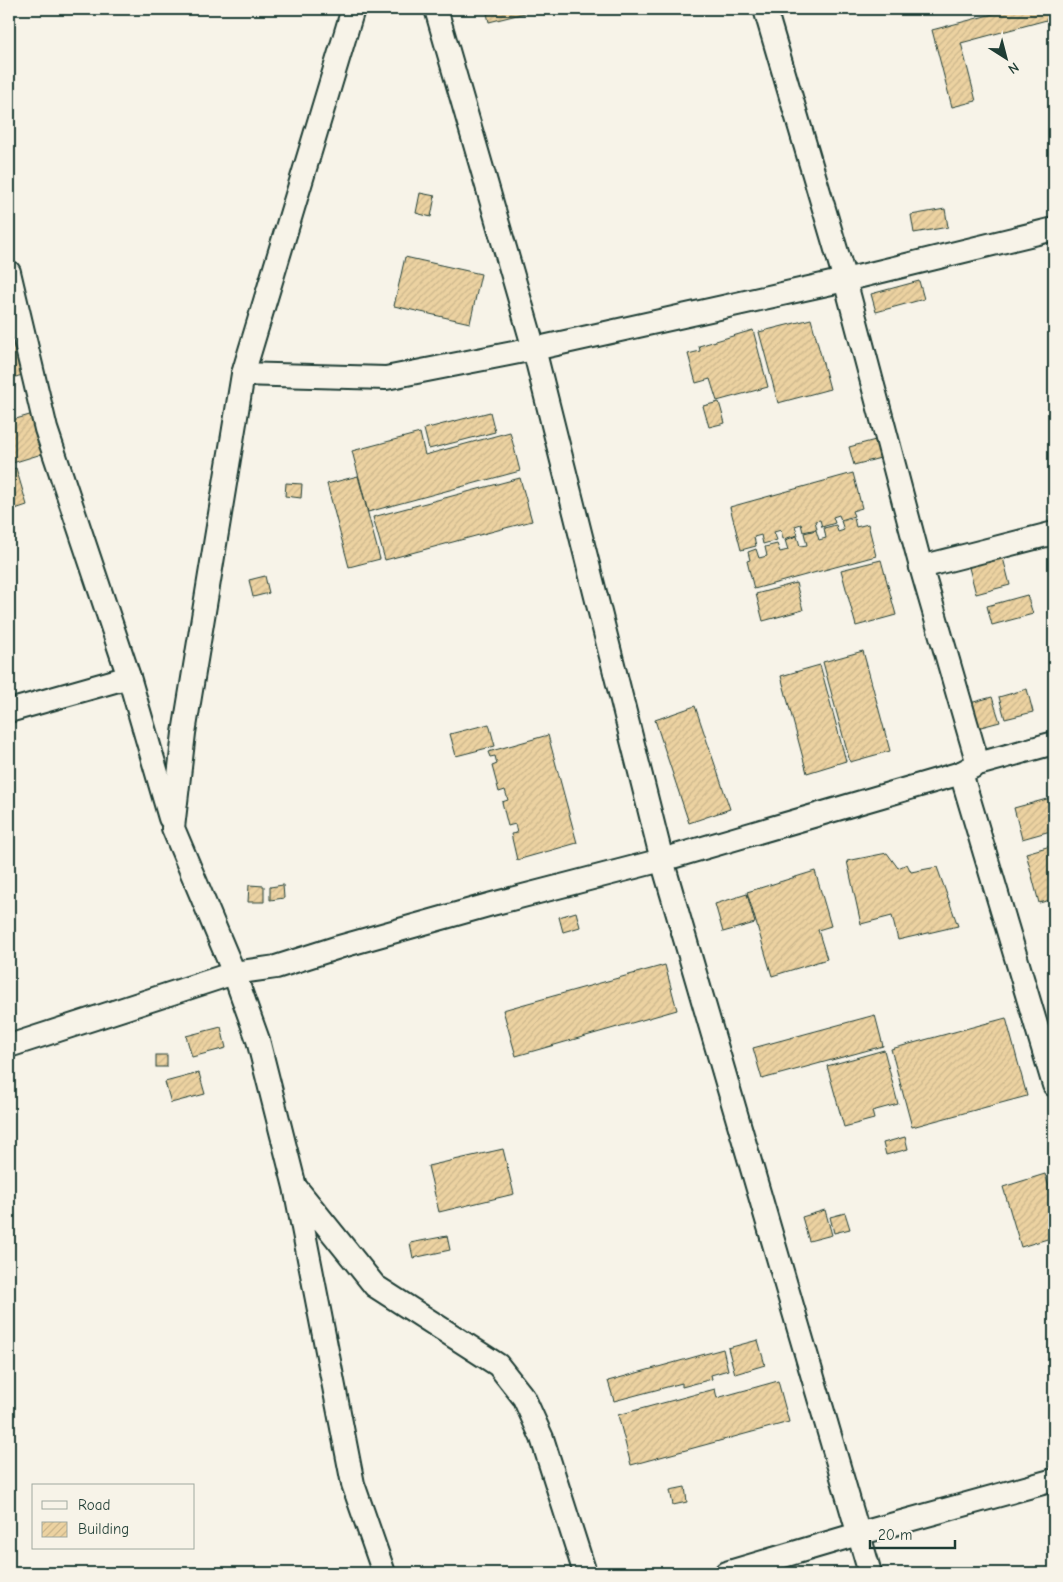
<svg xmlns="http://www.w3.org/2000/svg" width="1063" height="1582" font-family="'Comic Neue',sans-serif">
  <defs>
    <pattern id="building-hatch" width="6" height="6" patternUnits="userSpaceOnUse" patternTransform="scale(1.25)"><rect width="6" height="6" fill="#ecd2a1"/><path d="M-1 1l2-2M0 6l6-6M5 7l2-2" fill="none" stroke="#cab58b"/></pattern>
  </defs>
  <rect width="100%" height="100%" fill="#f7f3e8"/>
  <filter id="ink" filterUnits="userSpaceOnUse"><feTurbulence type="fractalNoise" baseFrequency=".02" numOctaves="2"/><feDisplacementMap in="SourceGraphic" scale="10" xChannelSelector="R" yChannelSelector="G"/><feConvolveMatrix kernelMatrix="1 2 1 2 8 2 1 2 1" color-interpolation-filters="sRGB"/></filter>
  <g filter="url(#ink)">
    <g fill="url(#building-hatch)" stroke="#1f3d34">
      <polygon points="486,9 541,9 489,22"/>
      <polygon points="1012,9 1054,9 1054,18 961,43 976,101 952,107 932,30"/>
      <polygon points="420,193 435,196 431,217 416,213"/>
      <polygon points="945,209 948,227 914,233 911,215"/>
      <polygon points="405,257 481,274 470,323 394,306"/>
      <polygon points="919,281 924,299 876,312 871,294"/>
      <polygon points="811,319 830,389 778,403 759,332"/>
      <polygon points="753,330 768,387 717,401 710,379 696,383 688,354 700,351 699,346"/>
      <polygon points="21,333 32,372 9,379 9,337"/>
      <polygon points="719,402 725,423 709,427 703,406"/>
      <polygon points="490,412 495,432 429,449 424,429"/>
      <polygon points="33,414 45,453 9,464 9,421"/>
      <polygon points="510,432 520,471 368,512 352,451 420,433 425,455"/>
      <polygon points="883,438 888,456 854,465 849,447"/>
      <polygon points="16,468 27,505 9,511 9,470"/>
      <polygon points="853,473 862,508 852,511 854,516 841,520 839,515 833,517 835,523 822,527 820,520 815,521 817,529 803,532 801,524 795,526 798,535 783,539 781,530 774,532 777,540 763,544 761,535 754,537 756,546 741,550 730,507"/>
      <polygon points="358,476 380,559 349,567 327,484"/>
      <polygon points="520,478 532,521 385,560 373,517"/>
      <polygon points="286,483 302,484 301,498 285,496"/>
      <polygon points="854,518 856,527 868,524 876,556 754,589 747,561 750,560 748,552 756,549 759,558 767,556 765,547 777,544 780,552 788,550 785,540 797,536 800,546 807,545 804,533 816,530 819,540 826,538 824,528 836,525 838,532 844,530 841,521"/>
      <polygon points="1001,550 1010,585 976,594 967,560"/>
      <polygon points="881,560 896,615 856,626 841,570"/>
      <polygon points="265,576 269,593 253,597 249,580"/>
      <polygon points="796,583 803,610 763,621 756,594"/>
      <polygon points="1027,595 1033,614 992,625 987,606"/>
      <polygon points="863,651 890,751 850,762 823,662"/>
      <polygon points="820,665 846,761 807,773 781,676"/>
      <polygon points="1027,689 1033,712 1005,719 999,697"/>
      <polygon points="992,697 1000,722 977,728 970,703"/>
      <polygon points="695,706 730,809 689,823 655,720"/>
      <polygon points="489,724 495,746 456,756 450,734"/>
      <polygon points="548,735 577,843 517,860 511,834 517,833 515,824 508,826 502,802 508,800 505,790 499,792 492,766 497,764 495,756 490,757 488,752"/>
      <polygon points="1054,797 1054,830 1022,839 1014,808"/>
      <polygon points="1054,845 1054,899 1039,903 1026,853"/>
      <polygon points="887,853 898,868 907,864 911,872 937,867 958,926 898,940 892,916 861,924 847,861"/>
      <polygon points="815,871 831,926 818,930 827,959 772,976 747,892"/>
      <polygon points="249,885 264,886 264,902 248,902"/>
      <polygon points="283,885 284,898 270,900 270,887"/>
      <polygon points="747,894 755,923 723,932 715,904"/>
      <polygon points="576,912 580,927 563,932 559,917"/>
      <polygon points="665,965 677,1010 516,1056 503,1010"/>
      <polygon points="875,1015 883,1046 762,1079 753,1048"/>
      <polygon points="1006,1018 1027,1096 912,1127 891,1049"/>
      <polygon points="221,1027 226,1048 192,1057 186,1036"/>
      <polygon points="884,1050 898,1104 872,1111 874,1119 844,1127 827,1066"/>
      <rect x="156" y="1055" width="11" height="12"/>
      <polygon points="199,1073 205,1094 171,1103 165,1082"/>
      <polygon points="905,1137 908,1149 886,1155 883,1143"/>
      <polygon points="503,1149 514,1194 439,1212 428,1166"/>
      <polygon points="1045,1174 1054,1203 1054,1237 1021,1247 1003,1187"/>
      <polygon points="825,1210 832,1235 809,1241 802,1217"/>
      <polygon points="845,1213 850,1229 834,1233 830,1217"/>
      <polygon points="447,1236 450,1250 413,1258 410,1243"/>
      <polygon points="758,1340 765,1365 735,1374 728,1348"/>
      <polygon points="723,1349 728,1370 711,1375 712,1379 682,1387 682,1383 614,1401 608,1381"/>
      <polygon points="778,1381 789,1422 631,1465 618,1415 715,1389 717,1398"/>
      <polygon points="685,1487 687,1502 673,1505 670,1490"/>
    </g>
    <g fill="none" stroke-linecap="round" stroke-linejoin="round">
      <defs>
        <g id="minor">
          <polyline points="353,9 243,374 184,733 173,828 234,973 258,1040 295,1187 353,1484 384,1573"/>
          <polyline points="436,9 534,349 662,860 870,1573"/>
          <polyline points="765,9 845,280 921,567 978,764"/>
          <polyline points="9,272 46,429 129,677"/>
          <polyline points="243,374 386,378 534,349 845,280 1054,229"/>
          <polyline points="921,567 1054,533"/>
          <polyline points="9,711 129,677 170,818"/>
          <polyline points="961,773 1054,1085"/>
          <polyline points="9,1046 234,973 276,967 339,947 492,904 662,860 961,773 978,764 1054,743"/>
          <polyline points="297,1189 375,1286 498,1365 524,1398 542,1438 585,1573"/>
          <polyline points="726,1573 858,1534 1054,1480"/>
        </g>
      </defs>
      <use href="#minor" stroke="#1f3d34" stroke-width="26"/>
      <use href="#minor" stroke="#f7f3e8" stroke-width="22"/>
    </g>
  </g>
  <rect width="1063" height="1582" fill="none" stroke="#f7f3e8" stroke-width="30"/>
  <rect x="15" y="15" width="1033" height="1552" fill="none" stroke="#1f3d34" stroke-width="2" filter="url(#ink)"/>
  <rect x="32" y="1484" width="162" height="65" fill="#f7f3e8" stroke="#a1aaa0"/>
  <rect x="42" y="1501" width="25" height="8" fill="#f7f3e8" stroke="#a1aaa0"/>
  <text x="78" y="1510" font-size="15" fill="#1f3d34">Road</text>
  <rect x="42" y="1522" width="25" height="15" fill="url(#building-hatch)" stroke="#a1aaa0"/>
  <text x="78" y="1534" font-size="15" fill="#1f3d34">Building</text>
  <g transform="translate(1006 58) rotate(144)" stroke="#f7f3e8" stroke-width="4" paint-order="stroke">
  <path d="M0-4L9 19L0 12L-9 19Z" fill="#1f3d34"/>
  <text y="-8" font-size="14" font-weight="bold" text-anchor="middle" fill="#1f3d34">N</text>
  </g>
  <path d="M870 1540v8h85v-8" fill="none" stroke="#1f3d34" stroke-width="2.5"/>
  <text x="878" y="1540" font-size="15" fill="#1f3d34" stroke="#f7f3e8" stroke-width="4" paint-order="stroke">20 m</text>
</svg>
